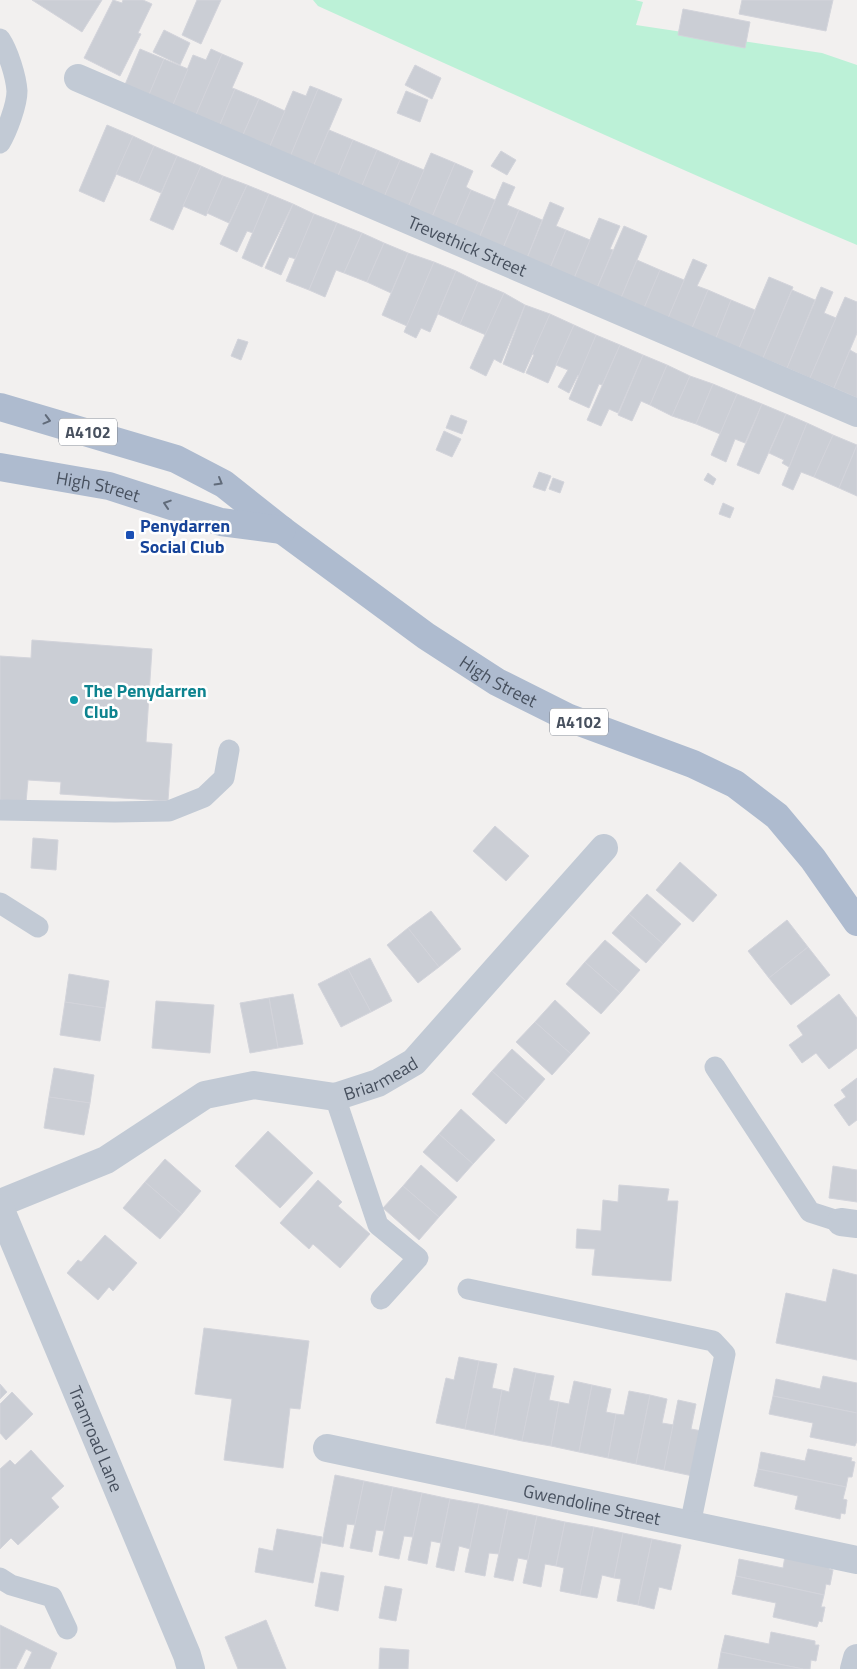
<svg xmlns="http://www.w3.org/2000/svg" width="857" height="1669" font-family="'Titillium Web',sans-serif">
  <rect width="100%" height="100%" fill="#f2f0ef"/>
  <path fill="#bcf1d7" d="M313 0H635L643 2 636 25 822 53 857 65V245C676 168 497 87 318 6Z"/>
  <g fill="#cbced5" stroke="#d3d4db">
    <polygon points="32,0 102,0 82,32"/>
    <polygon points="113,0 122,3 123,0 143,0 152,4 138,33 141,34 120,76 84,58"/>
    <polygon points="197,0 221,0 201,44 182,35"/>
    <polygon points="742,0 833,0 826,31 739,14"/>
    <polygon points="683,9 750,22 745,48 678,35"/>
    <polygon points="164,30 190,43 180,65 153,52"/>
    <polygon points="140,49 164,59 148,97 124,87"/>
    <polygon points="211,49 222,54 195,117 172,107 193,55 206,60"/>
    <polygon points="222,54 243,63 232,88 235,89 219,127 195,117"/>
    <polygon points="164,59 188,69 172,107 148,97"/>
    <polygon points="415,65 441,78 432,99 405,85"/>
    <polygon points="310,86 318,89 290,157 269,148 293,91 306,96"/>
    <polygon points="235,89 259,99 242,137 219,127"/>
    <polygon points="318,89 342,99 313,167 290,157"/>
    <polygon points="406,91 428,100 420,122 397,113"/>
    <polygon points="259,99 285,111 269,148 242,137"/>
    <polygon points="107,125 133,136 104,202 79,191"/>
    <polygon points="329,130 353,140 337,178 313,167"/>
    <polygon points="133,136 154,146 138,183 116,174"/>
    <polygon points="353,140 377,150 361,188 337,178"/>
    <polygon points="154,146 177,156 161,193 138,183"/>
    <polygon points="377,150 400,160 384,197 361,188"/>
    <polygon points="501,151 516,160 507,175 491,166"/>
    <polygon points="431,153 455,163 432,217 408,207"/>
    <polygon points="177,156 201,166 173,230 150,220"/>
    <polygon points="400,160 424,170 408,207 384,197"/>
    <polygon points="455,163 473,171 466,187 471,190 455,227 432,217"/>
    <polygon points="201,166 223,176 206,216 183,206"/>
    <polygon points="223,176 247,185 229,223 207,213"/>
    <polygon points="503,182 515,187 507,205 519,210 503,248 479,238"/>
    <polygon points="247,185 269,194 253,233 247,231 237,252 220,244"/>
    <polygon points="471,190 495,200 479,238 455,227"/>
    <polygon points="269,194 293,204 262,267 242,258"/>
    <polygon points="550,202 564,208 556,226 566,230 550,268 527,258"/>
    <polygon points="293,204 314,214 296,259 289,257 281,275 265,268"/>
    <polygon points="519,210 542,220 527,258 503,248"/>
    <polygon points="314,214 337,223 309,290 286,281"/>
    <polygon points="599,218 620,226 610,249 613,250 597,288 574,278"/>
    <polygon points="337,223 362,233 344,273 336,270 325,297 309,290"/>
    <polygon points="624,226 647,236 621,298 597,288"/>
    <polygon points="566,230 590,240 574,278 550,268"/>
    <polygon points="362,233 384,243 367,282 344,273"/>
    <polygon points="384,243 408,253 391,293 367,282"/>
    <polygon points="408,253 434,262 407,326 382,315"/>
    <polygon points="693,259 707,265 697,286 708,290 692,328 668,318"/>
    <polygon points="637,260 660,270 644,308 621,298"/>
    <polygon points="434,262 456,271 430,332 421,328 416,338 404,332"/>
    <polygon points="660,270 684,280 668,318 644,308"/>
    <polygon points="456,271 478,282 460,324 438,314"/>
    <polygon points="769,277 793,287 763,358 739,348"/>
    <polygon points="478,282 504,293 486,335 460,324"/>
    <polygon points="821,287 833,292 824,313 836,318 810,378 787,368"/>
    <polygon points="708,290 731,300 716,338 692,328"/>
    <polygon points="792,290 815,300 787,368 763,358"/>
    <polygon points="504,293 525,305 501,363 494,359 486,376 470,368"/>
    <polygon points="845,297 857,302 857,333 834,388 810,378"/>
    <polygon points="731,300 755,310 739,348 716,338"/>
    <polygon points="525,305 550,314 524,373 503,364"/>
    <polygon points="550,314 574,325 548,383 526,373 534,355 532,354"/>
    <polygon points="574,325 596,335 580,376 578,375 569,393 558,387 568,370 556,365"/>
    <polygon points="596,335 620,345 602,385 599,384 589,408 569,399"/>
    <polygon points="238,339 248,342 241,360 231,356"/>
    <polygon points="620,345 643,355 618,413 609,409 601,426 587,420"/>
    <polygon points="850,350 857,354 857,398 834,388"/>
    <polygon points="643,355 667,365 650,405 641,401 632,421 618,415"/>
    <polygon points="667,365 690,376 672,416 650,405"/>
    <polygon points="690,376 713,384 696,424 672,416"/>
    <polygon points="713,384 737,394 720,434 696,424"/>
    <polygon points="737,394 762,404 745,443 735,439 726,462 711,455"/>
    <polygon points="762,404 786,414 759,474 737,465"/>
    <polygon points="786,414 807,423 789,467 782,463 784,460 769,453"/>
    <polygon points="451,415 467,421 462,434 446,428"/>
    <polygon points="807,423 833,435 814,477 801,472 793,490 782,485"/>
    <polygon points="444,431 461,439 452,457 436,450"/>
    <polygon points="833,435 857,445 839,488 814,477"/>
    <polygon points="857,445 857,496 839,488"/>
    <polygon points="539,472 551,476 545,491 533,487"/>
    <polygon points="708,473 716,479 713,485 704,480"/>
    <polygon points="553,478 564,482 560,493 549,489"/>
    <polygon points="723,503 734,508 730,518 719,514"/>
    <polygon points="32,640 152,649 146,742 172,744 168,801 60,794 61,782 28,780 26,802 0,800 0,656 31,658"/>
    <polygon points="495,826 529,856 506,881 473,851"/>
    <polygon points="33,838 58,840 56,870 31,868"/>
    <polygon points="680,862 717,895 693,922 656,890"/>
    <polygon points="647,894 681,924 663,944 629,914"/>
    <polygon points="431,911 461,949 439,967 408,928"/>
    <polygon points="629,914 663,944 646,963 612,933"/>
    <polygon points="787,920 808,947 769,978 748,951"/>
    <polygon points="408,928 439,967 418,983 387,945"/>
    <polygon points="605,940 640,970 620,993 585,962"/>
    <polygon points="808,947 830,975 791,1005 769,978"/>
    <polygon points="370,958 392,1001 371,1012 348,969"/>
    <polygon points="585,962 620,993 601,1014 566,984"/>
    <polygon points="348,969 371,1012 341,1027 318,984"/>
    <polygon points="69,974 109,981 105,1008 65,1002"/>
    <polygon points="293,994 303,1044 278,1048 269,998"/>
    <polygon points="839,994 857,1018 857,1048 829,1069 816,1053 802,1063 789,1045 803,1035 797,1026"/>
    <polygon points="269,998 278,1048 250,1053 240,1003"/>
    <polygon points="555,1000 590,1033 571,1054 535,1022"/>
    <polygon points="156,1001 214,1005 210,1053 152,1048"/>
    <polygon points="65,1002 105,1008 100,1041 60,1035"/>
    <polygon points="535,1022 571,1054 552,1075 516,1042"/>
    <polygon points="512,1049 545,1079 526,1101 492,1071"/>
    <polygon points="54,1068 94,1075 90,1103 49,1097"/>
    <polygon points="492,1071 526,1101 506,1124 472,1094"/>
    <polygon points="857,1078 857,1120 849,1126 834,1105 846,1097 841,1090"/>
    <polygon points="49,1097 90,1103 84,1135 44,1128"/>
    <polygon points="461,1109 495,1140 473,1164 439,1134"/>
    <polygon points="268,1131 313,1173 280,1208 235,1166"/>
    <polygon points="439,1134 473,1164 457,1182 423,1152"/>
    <polygon points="165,1159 201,1191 182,1214 145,1182"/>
    <polygon points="421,1165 457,1197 439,1217 403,1186"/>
    <polygon points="833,1166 857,1170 857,1202 829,1198"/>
    <polygon points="318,1180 342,1202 338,1206 370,1234 340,1268 313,1244 309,1249 280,1223"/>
    <polygon points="145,1182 182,1214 160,1239 123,1208"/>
    <polygon points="619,1185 669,1189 667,1201 678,1201 671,1281 592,1275 595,1249 576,1248 577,1229 601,1231 603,1200 618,1202"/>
    <polygon points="403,1186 439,1217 419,1240 383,1208"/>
    <polygon points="105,1235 137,1263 113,1291 109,1287 98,1300 67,1273 78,1260 81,1262"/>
    <polygon points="833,1269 857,1275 857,1360 776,1343 786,1293 826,1302"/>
    <polygon points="204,1328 309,1341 300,1409 290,1408 283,1468 224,1460 232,1399 195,1394"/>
    <polygon points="459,1357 479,1361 465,1429 436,1423 446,1378 454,1380"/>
    <polygon points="479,1361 497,1364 492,1388 502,1390 494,1435 465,1429"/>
    <polygon points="514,1368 536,1373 522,1441 494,1435 502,1390 509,1392"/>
    <polygon points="536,1373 554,1376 549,1400 559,1402 551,1446 522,1441"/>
    <polygon points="823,1376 857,1383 857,1413 773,1396 776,1379 820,1389"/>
    <polygon points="574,1381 592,1385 579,1452 551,1446 559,1402 569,1404"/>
    <polygon points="0,1384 7,1392 0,1399"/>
    <polygon points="592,1385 611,1389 606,1412 616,1414 608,1458 579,1452"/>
    <polygon points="629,1391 650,1395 636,1464 608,1458 616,1414 624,1415"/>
    <polygon points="12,1392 33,1414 6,1440 0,1433 0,1404"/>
    <polygon points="650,1395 667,1399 662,1423 674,1425 664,1470 636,1464"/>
    <polygon points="773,1396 857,1413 857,1441 855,1446 810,1437 813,1423 769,1414"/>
    <polygon points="678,1400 696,1404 691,1429 702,1431 693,1476 664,1470"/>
    <polygon points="808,1449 852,1458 851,1461 855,1462 852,1477 848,1477 846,1487 758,1469 761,1452 805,1461"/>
    <polygon points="31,1450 64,1486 51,1498 59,1507 18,1545 11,1538 0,1549 0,1469 10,1460 15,1465"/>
    <polygon points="758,1469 846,1487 843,1499 847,1500 845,1514 841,1513 840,1519 795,1509 798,1496 754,1486"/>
    <polygon points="335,1475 364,1481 355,1525 347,1524 343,1547 322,1543"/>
    <polygon points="364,1481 393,1487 384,1531 376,1530 372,1552 350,1548"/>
    <polygon points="393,1487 422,1493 413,1537 404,1536 399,1559 379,1555"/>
    <polygon points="422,1493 450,1499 441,1543 431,1541 427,1564 408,1560"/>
    <polygon points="450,1499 479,1504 470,1549 459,1546 454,1571 436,1567"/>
    <polygon points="479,1504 508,1510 499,1554 489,1553 485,1576 465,1572"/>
    <polygon points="508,1510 537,1516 528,1560 518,1558 513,1581 494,1577"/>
    <polygon points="537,1516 565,1522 556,1566 545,1564 541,1587 523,1583"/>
    <polygon points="565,1522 594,1527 580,1595 560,1591 564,1568 556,1566"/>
    <polygon points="594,1527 623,1533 614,1578 602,1575 597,1598 580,1595"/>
    <polygon points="277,1529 322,1537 313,1583 255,1572 259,1548 273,1551"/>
    <polygon points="623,1533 652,1539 638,1605 617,1601 621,1579 614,1578"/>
    <polygon points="652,1539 681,1545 671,1590 659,1587 654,1609 638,1605"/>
    <polygon points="785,1556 830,1565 829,1569 833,1570 830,1585 826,1584 824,1595 736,1576 739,1559 783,1568"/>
    <polygon points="321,1572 344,1576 338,1611 315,1606"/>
    <polygon points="736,1576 824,1595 821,1607 825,1607 822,1622 819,1621 817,1627 773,1617 776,1603 732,1594"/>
    <polygon points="385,1586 402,1589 396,1621 379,1618"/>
    <polygon points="266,1620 286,1669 238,1669 225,1637"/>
    <polygon points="0,1625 57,1653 50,1669 24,1669 32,1652 26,1649 16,1669 0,1669"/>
    <polygon points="771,1632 815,1641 815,1645 819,1645 816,1661 811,1660 810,1669 803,1669 721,1652 725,1635 769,1644"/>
    <polygon points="380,1648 409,1650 408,1669 379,1669"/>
    <polygon points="721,1652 803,1669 718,1669"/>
  </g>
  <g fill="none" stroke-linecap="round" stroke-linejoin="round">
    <g stroke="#c2cad5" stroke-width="21">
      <path d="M0 39C8 51 16 76 17 91 17 105 7 131 0 143"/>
      <polyline points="0,810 115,812 169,811 204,797 224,778 229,750"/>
      <polyline points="0,903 38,927"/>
      <polyline points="715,1067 810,1212 841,1222"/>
      <polyline points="335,1097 378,1225 418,1258 381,1299"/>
      <polyline points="468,1289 713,1341 725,1354 690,1525"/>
      <polyline points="0,1578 11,1585 52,1597 67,1629"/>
    </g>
    <g stroke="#c2cad5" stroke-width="28">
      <path id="s1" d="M78 78 857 413"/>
      <path id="s2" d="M0 1203 106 1160 205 1095 254 1085 335 1097 378 1083 414 1062 604 848"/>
      <path id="s3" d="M0 1208 187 1655 191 1669"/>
      <polyline points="841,1222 857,1224"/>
      <path id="s4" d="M327 1448 857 1560"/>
      <polyline points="854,1669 857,1658"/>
    </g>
    <g stroke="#aebbcf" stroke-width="28">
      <path id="s5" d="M0 407 176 459 224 484 282 530 426 636 497 682 569 718 693 764 735 784 777 816 813 859 857 922"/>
      <path id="s6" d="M0 467 109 486 221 522 282 530"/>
    </g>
  </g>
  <defs><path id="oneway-chevron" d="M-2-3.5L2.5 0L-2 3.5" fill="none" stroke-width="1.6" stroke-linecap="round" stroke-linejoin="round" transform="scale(1.25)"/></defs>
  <g stroke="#616b7a">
    <use href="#oneway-chevron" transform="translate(47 420) rotate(15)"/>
    <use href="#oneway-chevron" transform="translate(219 482) rotate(30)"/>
    <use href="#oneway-chevron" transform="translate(167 504) rotate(-162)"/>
  </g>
  <rect fill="#1a4fb4" stroke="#fff" stroke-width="2" x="125" y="530" width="10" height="10" rx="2.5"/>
  <circle fill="#0f9aa8" stroke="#fff" stroke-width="2" cx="74" cy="700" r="5"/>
  <g text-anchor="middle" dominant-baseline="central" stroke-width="5" stroke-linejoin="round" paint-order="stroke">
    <g fill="#fff" stroke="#7e848e" stroke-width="1">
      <rect x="59" y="418.5" width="58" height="27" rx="4"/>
      <rect x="550" y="708.5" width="58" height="27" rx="4"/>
    </g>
    <g font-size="16" font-weight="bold" fill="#47505e">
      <text x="88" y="432">A4102</text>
      <text x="579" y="722">A4102</text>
    </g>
    <g font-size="18" fill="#47505e" stroke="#fff">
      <text stroke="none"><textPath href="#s1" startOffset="424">Trevethick Street</textPath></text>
      <text stroke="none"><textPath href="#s6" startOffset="100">High Street</textPath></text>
      <text stroke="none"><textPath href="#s5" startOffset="576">High Street</textPath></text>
      <text stroke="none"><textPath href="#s2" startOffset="414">Briarmead</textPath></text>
      <text stroke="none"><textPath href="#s3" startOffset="250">Tramroad Lane</textPath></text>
      <text stroke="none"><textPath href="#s4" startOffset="271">Gwendoline Street</textPath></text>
    </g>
    <g font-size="18" font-weight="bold" fill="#164399" stroke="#fff" text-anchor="start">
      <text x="140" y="525">Penydarren<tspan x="140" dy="21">Social Club</tspan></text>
    </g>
    <g font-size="18" font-weight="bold" fill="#0d838f" stroke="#fff" text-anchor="start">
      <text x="84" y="690">The Penydarren<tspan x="84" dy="21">Club</tspan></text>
    </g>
  </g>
</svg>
